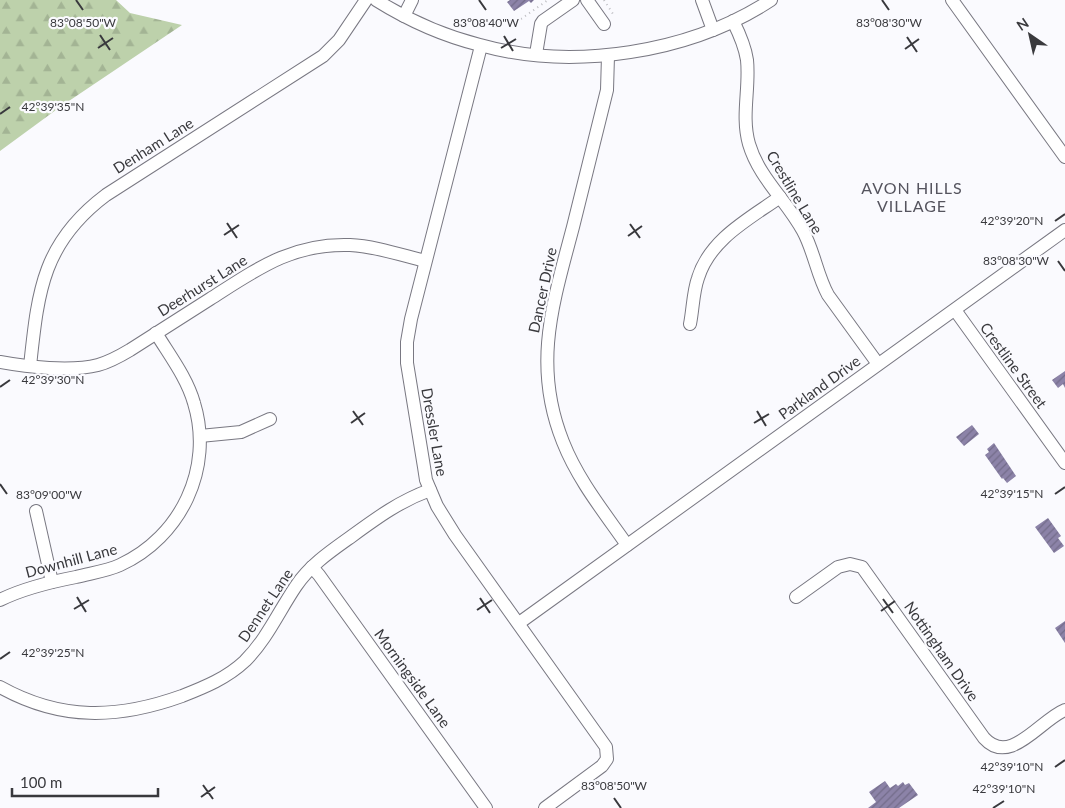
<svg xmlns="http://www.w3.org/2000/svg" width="1065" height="808" font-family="Lato,sans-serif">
  <defs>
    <pattern id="forest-firs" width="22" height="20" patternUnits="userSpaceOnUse" patternTransform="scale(1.25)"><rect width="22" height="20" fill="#bdd1ab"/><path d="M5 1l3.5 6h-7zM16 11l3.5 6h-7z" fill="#a3b494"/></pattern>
    <pattern id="building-hatch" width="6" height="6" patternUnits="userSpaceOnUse" patternTransform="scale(1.25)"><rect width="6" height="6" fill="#8c83a8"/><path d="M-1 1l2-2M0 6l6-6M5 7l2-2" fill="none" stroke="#736c8a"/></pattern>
  </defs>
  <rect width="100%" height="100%" fill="#fafafe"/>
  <polygon fill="url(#forest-firs)" points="0,0 116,0 130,13 182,25 60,107 0,151"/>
  <g fill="url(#building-hatch)">
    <polygon points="510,0 534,0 531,3 529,1 514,11 507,2"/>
    <polygon points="1065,371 1065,388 1063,384 1058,388 1052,380"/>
    <polygon points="972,425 979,434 964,446 956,437"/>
    <polygon points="994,443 1016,476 1007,483 1003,478 1002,479 985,455 989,452 987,449"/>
    <polygon points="1048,518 1061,536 1058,538 1064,546 1054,553 1035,527"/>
    <polygon points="1065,621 1065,643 1055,628"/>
    <polygon points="885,781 890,788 896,784 898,786 903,782 905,785 909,783 918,795 899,808 868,808 876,802 869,792"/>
  </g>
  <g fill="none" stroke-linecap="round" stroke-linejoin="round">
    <defs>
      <g id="minor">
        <path d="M376 0C408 20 444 36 480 45 573 71 690 53 771 0"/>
        <polyline points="587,0 604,24"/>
        <polyline points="702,0 713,30"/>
        <polyline points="952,0 1065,157"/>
        <polyline points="404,16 412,0"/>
        <path d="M733 21C739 33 745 46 747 60 750 88 741 116 749 144 759 178 787 201 803 231 814 251 817 275 828 295L878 364"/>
        <polyline points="481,46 411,319 407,342 407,363 424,467 426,480 437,506 455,535 606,747 607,759 602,766 545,808"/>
        <polyline points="536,54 541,24 543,21 573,0"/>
        <path d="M608 56 607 90C596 136 584 181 573 227 553 303 532 365 563 442 578 480 604 512 627 545"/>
        <polyline points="955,310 1065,463"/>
        <path d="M690 324C693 309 693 292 698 278 710 239 749 219 780 197"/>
        <path d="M0 362C27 367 71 372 98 365 109 362 120 356 130 350 157 333 183 316 210 299 257 269 292 243 350 245 375 246 401 255 425 261"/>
        <path d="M30 366C38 292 42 243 106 195L323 56 339 40 366 0"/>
        <polyline points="200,436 241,432 270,419"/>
        <polyline points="36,511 52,582"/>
        <polyline points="312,567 319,575 486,808"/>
        <path d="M796 597 838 567 850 564 862 567 984 738C1010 767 1040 720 1065 710"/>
        <path d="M0 600C24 588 50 582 76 577 91 573 107 571 120 565 181 537 214 468 194 403 187 378 170 356 156 333"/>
        <polyline points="519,623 1065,230"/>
        <path d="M0 687C61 721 118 719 182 696 205 687 227 678 245 661 267 639 279 611 296 586 310 565 331 551 352 536 378 517 400 501 430 490"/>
      </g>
    </defs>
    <use href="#minor" stroke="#797882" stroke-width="14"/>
    <g stroke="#bcbcc0" stroke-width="2" stroke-dasharray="1 4" stroke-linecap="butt">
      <polyline points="604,0 613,14 611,16"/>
      <polyline points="521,19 548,0"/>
    </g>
    <use href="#minor" stroke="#fff" stroke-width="12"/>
  </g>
  <path fill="none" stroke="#39393d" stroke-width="2" d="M76 0 83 10M479 0 486 10M882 0 889 10M100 35 110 50M504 36 513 51M907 37 917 52M98 48 113 38M501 48 516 39M905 49 919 39M0 114 10 107M1055 221 1065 214M227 223 237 238M630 224 640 238M224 235 239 225M628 236 642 226M1058 261 1065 271M0 387 10 380M353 411 363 425M757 411 766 426M351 423 365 413M754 423 769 414M0 484 7 494M1055 494 1065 487M77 597 86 612M480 598 490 613M883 599 893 613M74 609 89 600M477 610 492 600M881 611 895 601M0 659 10 652M1055 767 1065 760M203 785 213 799M201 797 215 787M614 798 621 808M993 808 1004 801"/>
  <g text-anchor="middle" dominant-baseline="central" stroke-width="4.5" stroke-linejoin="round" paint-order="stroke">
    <g font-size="15" fill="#39393d" stroke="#fafafe">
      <text transform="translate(153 145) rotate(-32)">Denham Lane</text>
      <text transform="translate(795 192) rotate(59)">Crestline Lane</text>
      <text transform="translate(202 285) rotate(-32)">Deerhurst Lane</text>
      <text transform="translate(542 290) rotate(-78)">Dancer Drive</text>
      <text transform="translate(1014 365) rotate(54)">Crestline Street</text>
      <text transform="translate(819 387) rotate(-36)">Parkland Drive</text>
      <text transform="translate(435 432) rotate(80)">Dressler Lane</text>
      <text transform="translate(71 560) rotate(-15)">Downhill Lane</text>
      <text transform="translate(265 605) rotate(-56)">Dennet Lane</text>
      <text transform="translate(942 651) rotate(55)">Nottingham Drive</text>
      <text transform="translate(413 678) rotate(54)">Morningside Lane</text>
    </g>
    <g font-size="16" letter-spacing="1" fill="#55545e" stroke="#fafafe">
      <text x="912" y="187">AVON HILLS<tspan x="912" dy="18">VILLAGE</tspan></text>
    </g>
  </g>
  <g font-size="12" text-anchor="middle" fill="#39393d" stroke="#fafafe" stroke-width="4.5" stroke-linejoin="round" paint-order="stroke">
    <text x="83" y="27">83°08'50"W</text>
    <text x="486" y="27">83°08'40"W</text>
    <text x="889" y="27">83°08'30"W</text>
    <text x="53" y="111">42°39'35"N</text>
    <text x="1012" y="225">42°39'20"N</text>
    <text x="1016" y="265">83°08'30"W</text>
    <text x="53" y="384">42°39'30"N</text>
    <text x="1012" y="498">42°39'15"N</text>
    <text x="49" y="499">83°09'00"W</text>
    <text x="53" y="657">42°39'25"N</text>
    <text x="1012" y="771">42°39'10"N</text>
    <text x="614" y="790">83°08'50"W</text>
    <text x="1004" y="793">42°39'10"N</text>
  </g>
  <g transform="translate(1030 35) rotate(326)" stroke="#fafafe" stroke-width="4" paint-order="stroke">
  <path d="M0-4L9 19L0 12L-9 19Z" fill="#39393d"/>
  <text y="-8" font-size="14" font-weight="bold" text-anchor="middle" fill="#39393d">N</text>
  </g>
  <path d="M12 788v8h146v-8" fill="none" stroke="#39393d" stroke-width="2.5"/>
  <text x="20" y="788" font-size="15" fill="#39393d" stroke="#fafafe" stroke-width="4" paint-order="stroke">100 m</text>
</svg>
